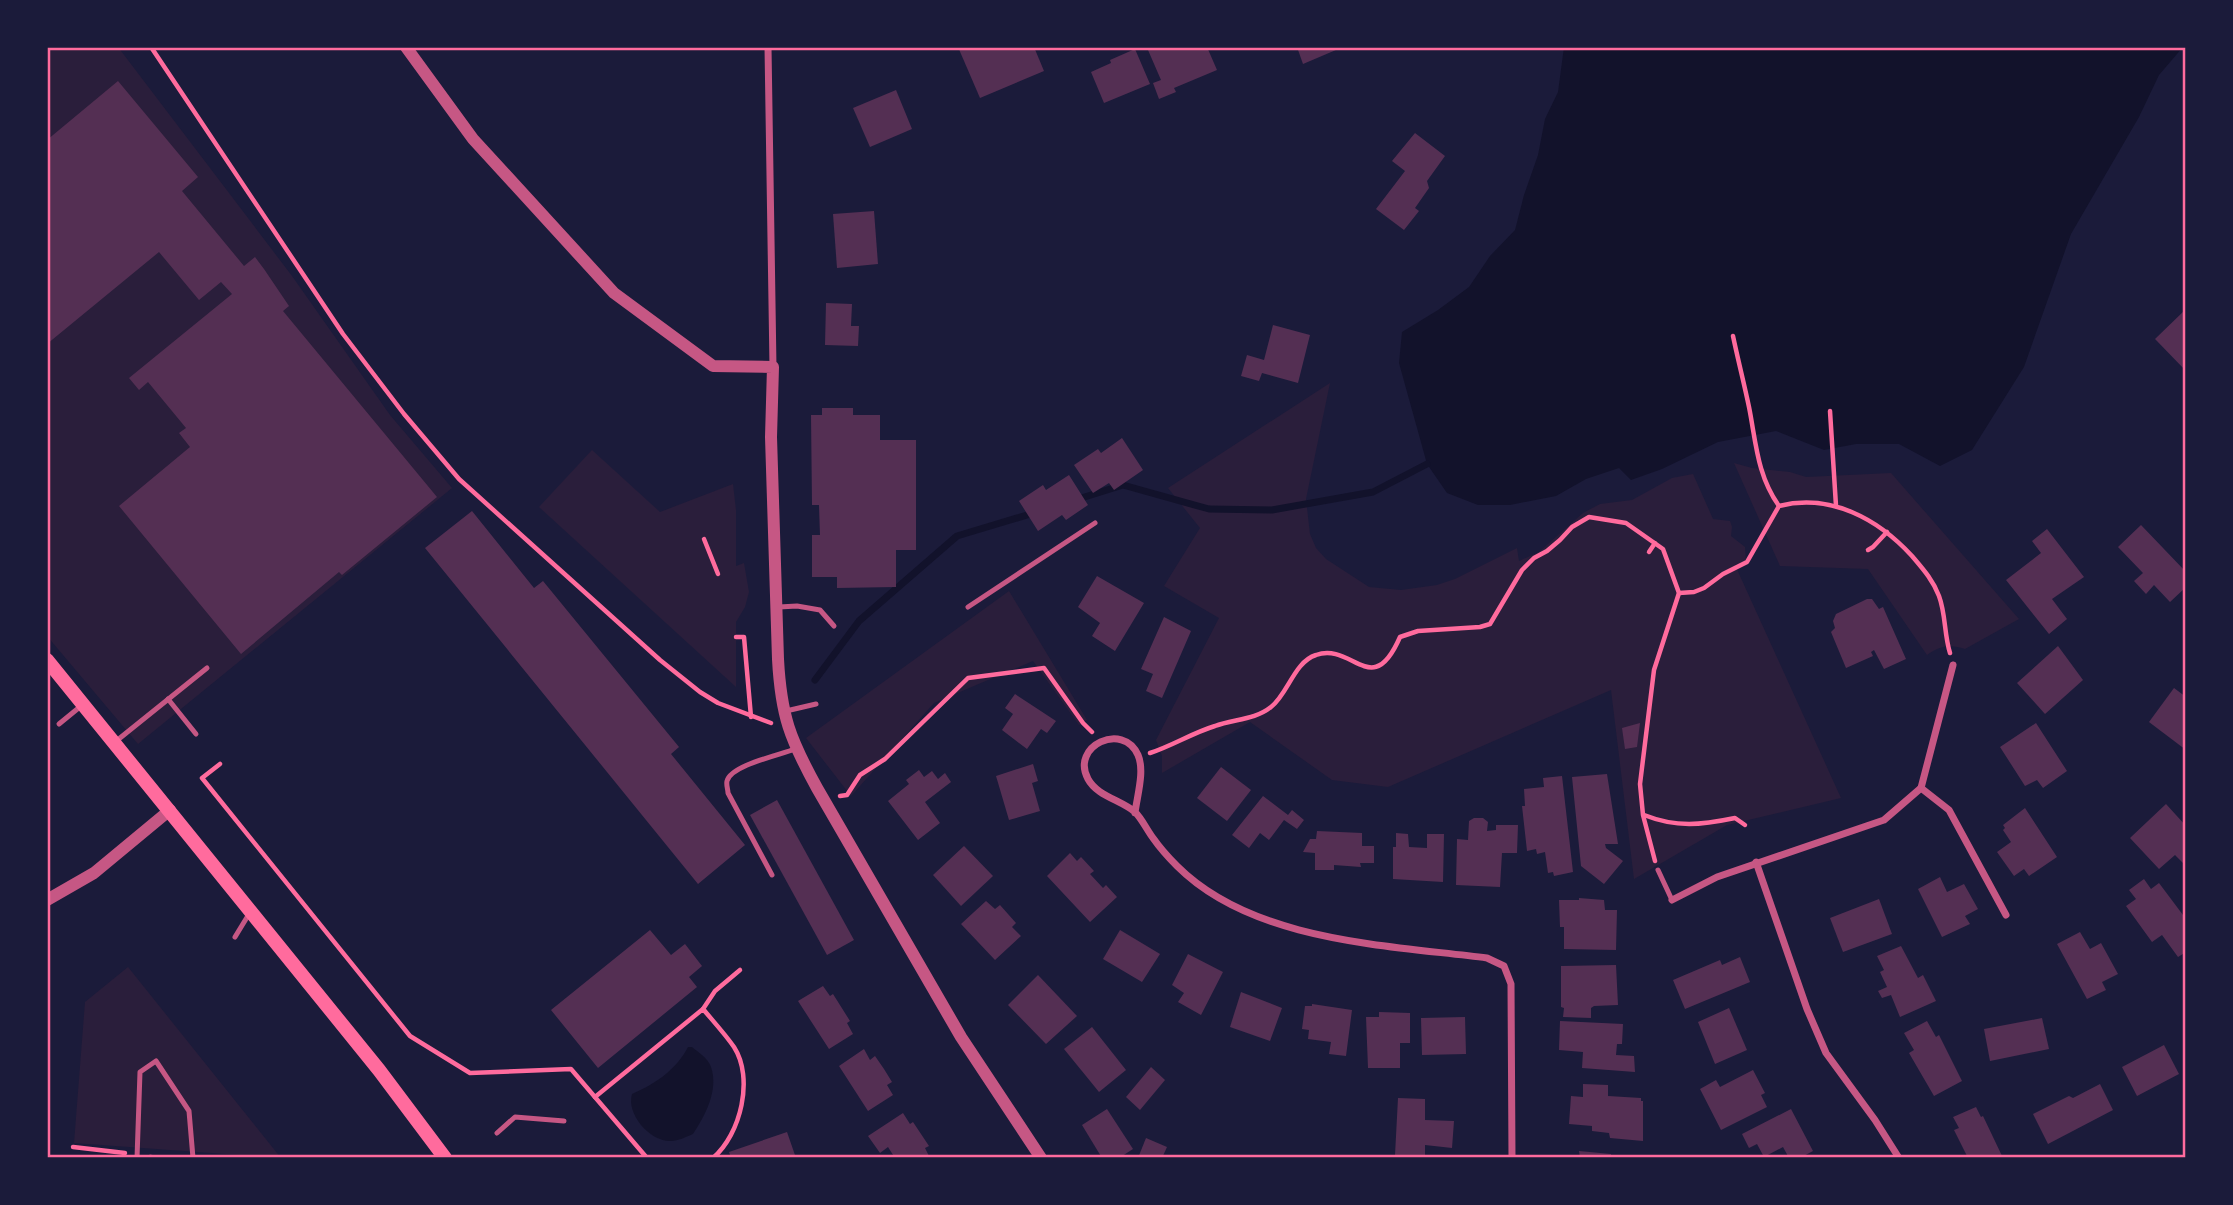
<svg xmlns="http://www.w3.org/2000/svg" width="2233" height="1205" font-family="Raleway,sans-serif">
  <rect width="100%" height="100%" fill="#1b1b3a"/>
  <g fill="#2a1e3b">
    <polygon points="47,47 118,47 292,276 390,415 452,488 138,744 47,636"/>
    <polygon points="1330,383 1306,499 1310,534 1316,548 1326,559 1369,587 1401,590 1437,585 1455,579 1517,548 1519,561 1539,552 1583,513 1600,504 1632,500 1672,478 1693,474 1713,519 1730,521 1732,527 1731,536 1745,547 1746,561 1735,565 1841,798 1727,825 1634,879 1611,690 1388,787 1332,780 1250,722 1162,773 1162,756 1156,740 1219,618 1164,586 1200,528 1168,488"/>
    <polygon points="592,450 660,512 733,484 736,510 736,566 744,563 749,592 745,607 736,622 736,687 539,507"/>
    <path d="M1734 463 1752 468 1790 472 1806 477 1891 473 2019 619 1965 649C1950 644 1939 646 1927 655L1868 569 1780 566Z"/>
    <polygon points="1009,591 1087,720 1079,725 1033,661 934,703 851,796 806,738"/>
    <polygon points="128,967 281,1158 74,1143 85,1002"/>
  </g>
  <g fill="#12122b">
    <polygon points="1564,47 2183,47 2159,75 2139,117 2071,234 2024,367 1972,450 1940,466 1899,444 1856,444 1824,450 1776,431 1718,442 1662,469 1631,480 1619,468 1586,479 1556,496 1510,505 1478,505 1447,493 1427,464 1399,363 1402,332 1438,310 1469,287 1490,256 1515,230 1524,195 1538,155 1545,119 1558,92"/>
    <path d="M688 1047H692C698 1052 708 1058 711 1067 719 1090 705 1116 693 1134 686 1137 678 1141 671 1141 650 1142 626 1114 632 1094 655 1084 676 1070 688 1047Z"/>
  </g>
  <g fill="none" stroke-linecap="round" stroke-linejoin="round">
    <g stroke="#12122b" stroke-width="7">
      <polyline points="1075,500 1123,485 1209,509 1272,510 1373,492 1427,464"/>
      <polyline points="815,680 859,621 957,536 1037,512"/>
    </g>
  </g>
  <g fill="#542f53">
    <polygon points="958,47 1034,47 1044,71 980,98"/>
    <polygon points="1155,47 1207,47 1217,70 1174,88 1176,92 1159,99 1153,83 1161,80 1148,50"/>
    <polygon points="1297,47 1343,47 1303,64"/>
    <polygon points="1135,49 1150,84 1104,103 1091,72 1111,63 1110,60"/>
    <polygon points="118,81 198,177 182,191 244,266 255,257 264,269 289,306 283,311 437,497 342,575 339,572 241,654 119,506 190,447 179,433 186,428 148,382 139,390 129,378 232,294 221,282 199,300 159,252 47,344 47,140"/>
    <polygon points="896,90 912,129 870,147 853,108"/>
    <polygon points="1415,133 1445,156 1427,181 1429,188 1415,208 1419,211 1404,230 1376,209 1405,171 1392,161"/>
    <polygon points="874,211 878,264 837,268 833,214"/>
    <polygon points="826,303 852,304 851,326 859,326 858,346 825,345"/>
    <polygon points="2186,309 2186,371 2155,339"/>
    <polygon points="1273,325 1310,335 1298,383 1262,373 1259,381 1241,376 1247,355 1264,360"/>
    <polygon points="822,408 853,408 853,415 880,415 880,440 916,440 916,550 896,550 896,587 837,588 837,577 812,577 812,535 820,535 819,505 812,505 811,415 822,415"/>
    <polygon points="1122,438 1143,470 1114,490 1109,483 1093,493 1074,465 1098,449 1101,453"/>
    <polygon points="1069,475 1088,505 1066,520 1062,515 1038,531 1019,501 1043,485 1046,490"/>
    <polygon points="472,511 534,588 543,581 679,747 671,754 745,845 698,884 425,548"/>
    <polygon points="2141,525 2186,572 2186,587 2170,602 2154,585 2146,594 2134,581 2143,573 2118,547"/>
    <polygon points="2047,529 2084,577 2052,599 2067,619 2049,634 2006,580 2041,553 2032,541"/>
    <polygon points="1097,576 1144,603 1115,651 1092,636 1100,623 1078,607"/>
    <polygon points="1867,599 1872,599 1879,609 1883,607 1906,659 1884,669 1874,650 1871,652 1873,656 1846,668 1831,632 1835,628 1833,621 1836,614"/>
    <polygon points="1164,617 1191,631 1162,698 1146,691 1153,674 1141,669"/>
    <polygon points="2058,646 2083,680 2045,714 2017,683"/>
    <polygon points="2174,688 2186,697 2186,750 2149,722"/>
    <polygon points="1015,694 1056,721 1047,733 1041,729 1027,749 1002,730 1013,714 1005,708"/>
    <polygon points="1640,723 1637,747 1625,749 1622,728"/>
    <polygon points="2036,723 2067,771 2043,788 2037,780 2025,786 2000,747"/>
    <polygon points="1033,764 1038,781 1032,783 1040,811 1009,820 996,776"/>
    <polygon points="1221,767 1251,790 1227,821 1197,798"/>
    <polygon points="919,770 924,777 932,771 938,779 945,773 951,782 925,802 940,823 918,840 888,801 909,784 906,780"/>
    <polygon points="1607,774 1618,844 1605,844 1606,848 1623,861 1604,884 1581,866 1572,777"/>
    <polygon points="1562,776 1573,872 1554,876 1553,872 1548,873 1545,852 1537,854 1536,849 1527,851 1522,806 1525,806 1524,789 1544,787 1543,778"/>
    <polygon points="1263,796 1288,815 1292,810 1304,820 1297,829 1284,820 1269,840 1260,833 1249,848 1232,835"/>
    <polygon points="777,800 854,940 827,955 750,815"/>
    <polygon points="2166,804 2186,826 2186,866 2175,855 2159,869 2130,838"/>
    <polygon points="2025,808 2057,857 2029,876 2024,869 2014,876 1997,852 2011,842 2003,830 2005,828 2003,825"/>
    <polygon points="1474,818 1483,818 1488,822 1487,831 1496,830 1496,825 1518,825 1517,853 1502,853 1500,887 1456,885 1457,839 1468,840 1469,821"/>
    <polygon points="1317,831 1362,833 1362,846 1374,846 1374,863 1360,863 1361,867 1334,865 1334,870 1315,870 1315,853 1303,852 1310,839 1316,839"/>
    <polygon points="1396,833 1408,834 1409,847 1427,848 1427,834 1444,834 1443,882 1393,879 1393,847 1396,847"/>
    <polygon points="964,846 993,876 961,906 933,875"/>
    <polygon points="1070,853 1077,861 1081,857 1094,871 1090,874 1103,888 1106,885 1117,897 1090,922 1047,876"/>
    <polygon points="1940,877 1947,892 1964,884 1978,909 1965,916 1970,924 1942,937 1918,889"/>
    <polygon points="2144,879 2151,889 2159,883 2183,915 2186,913 2186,952 2178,957 2162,935 2152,942 2126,906 2136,899 2129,890"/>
    <polygon points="1579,898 1604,900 1605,910 1617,910 1616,950 1564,949 1564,927 1560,927 1559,900 1579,900"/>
    <polygon points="1879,899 1892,934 1843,952 1830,918"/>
    <polygon points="986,901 995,909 1000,905 1016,923 1012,927 1021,936 995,960 961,924"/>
    <polygon points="650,930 671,955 685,944 702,966 689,977 697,987 598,1068 551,1010"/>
    <polygon points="1120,930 1160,954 1142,982 1103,959"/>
    <polygon points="2080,932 2090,949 2101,943 2118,974 2102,982 2106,990 2087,999 2057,944"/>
    <polygon points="1901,946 1918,978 1923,975 1936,1001 1900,1017 1891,995 1882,998 1878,991 1887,987 1880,972 1884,970 1877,956"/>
    <polygon points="1188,954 1223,972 1201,1015 1178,1002 1184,993 1172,985"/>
    <polygon points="1740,957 1750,982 1685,1009 1673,980 1720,960 1722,965"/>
    <polygon points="1616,965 1618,1005 1594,1006 1591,1008 1591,1018 1563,1017 1564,1008 1561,1007 1561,966"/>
    <polygon points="1038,975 1077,1016 1046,1044 1008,1005"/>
    <polygon points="823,986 830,996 833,994 850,1021 847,1023 853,1034 829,1049 798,1001"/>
    <polygon points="1241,992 1282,1008 1270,1041 1230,1027"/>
    <polygon points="1312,1004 1352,1010 1346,1056 1329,1054 1331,1042 1308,1039 1309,1030 1302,1029 1305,1006 1312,1006"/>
    <polygon points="1729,1008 1747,1050 1715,1064 1698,1022"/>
    <polygon points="1379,1012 1410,1013 1410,1043 1400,1043 1400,1068 1368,1068 1366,1017 1379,1017"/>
    <polygon points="1465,1017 1466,1054 1422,1055 1421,1018"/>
    <polygon points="2042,1018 2049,1049 1990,1061 1984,1029"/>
    <polygon points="1560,1021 1623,1024 1622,1044 1617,1044 1616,1055 1634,1056 1635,1072 1582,1068 1583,1052 1559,1050"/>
    <polygon points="1927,1021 1936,1037 1939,1035 1962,1081 1934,1096 1909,1053 1914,1050 1904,1033"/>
    <polygon points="1092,1027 1126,1070 1099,1092 1064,1049"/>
    <polygon points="2164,1045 2179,1074 2137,1096 2122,1067"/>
    <polygon points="864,1049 870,1060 875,1056 884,1069 892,1082 887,1085 893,1095 868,1111 839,1066"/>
    <polygon points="1151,1067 1165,1080 1140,1110 1126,1097"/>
    <polygon points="1753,1070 1765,1093 1761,1095 1767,1107 1721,1130 1700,1089 1716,1080 1720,1087"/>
    <polygon points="1583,1084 1608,1085 1608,1096 1641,1098 1641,1101 1643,1101 1643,1141 1610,1138 1609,1133 1592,1131 1592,1126 1569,1124 1571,1096 1583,1097"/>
    <polygon points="2100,1084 2113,1110 2048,1144 2033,1114 2069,1096 2073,1098"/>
    <polygon points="1398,1098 1425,1099 1425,1120 1454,1121 1452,1148 1425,1145 1425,1157 1395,1155"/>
    <polygon points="1976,1107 1981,1117 1983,1116 2003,1158 1968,1158 1954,1130 1959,1128 1953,1117"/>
    <polygon points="1107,1109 1133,1149 1119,1158 1102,1158 1082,1125"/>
    <polygon points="1791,1109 1813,1151 1800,1158 1789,1158 1783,1147 1764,1157 1757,1144 1749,1148 1742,1134"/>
    <polygon points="903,1113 910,1124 913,1122 929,1146 925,1148 930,1158 895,1158 888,1147 880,1153 868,1136"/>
    <polygon points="787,1132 796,1158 731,1158 729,1152"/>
    <polygon points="1146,1138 1167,1147 1162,1158 1138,1158"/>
    <polygon points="1579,1151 1611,1154 1611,1158 1580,1158"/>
  </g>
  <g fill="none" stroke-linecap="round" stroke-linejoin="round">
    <g stroke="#ff6b9d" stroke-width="4.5">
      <polyline points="151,47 343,334 404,414 459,479 660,660 700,692 718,703 771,723"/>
      <path d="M1733 336C1738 360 1744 383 1749 407 1756 442 1757 475 1779 506"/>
      <polyline points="1830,411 1836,506"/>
      <polyline points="704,539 718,574"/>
      <polyline points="1868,550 1873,547 1887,532"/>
      <polyline points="1649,552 1655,543"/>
      <path d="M1679 593 1694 592 1704 588 1723 574 1747 562 1779 506C1831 493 1878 519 1912 556 1923 569 1933 580 1939 596 1946 615 1944 634 1950 653"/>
      <polyline points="736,637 744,637 751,717"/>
      <path d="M1150 753C1172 746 1192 733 1215 726 1233 719 1255 720 1271 707 1288 694 1294 662 1316 655 1353 642 1372 701 1400 637L1418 631 1480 627 1490 624 1522 570 1534 558 1547 551 1560 540 1572 527 1589 517 1626 523 1663 549 1679 593 1654 670 1640 784 1643 815 1655 861"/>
      <polyline points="220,764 202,778 410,1036 470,1073 571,1069 647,1158"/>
      <polyline points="840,796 847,795 860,775 885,759 968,678 1044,668 1083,723 1092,732"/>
      <path d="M1644 815C1677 828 1701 825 1735 818L1745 825"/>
      <polyline points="703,1009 715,991 740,970"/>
      <path d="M595 1097 703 1009C713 1021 725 1034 734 1047 754 1078 741 1134 713 1158"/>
      <polyline points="73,1147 125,1153"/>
      <polyline points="150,1157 160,1158"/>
    </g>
    <g stroke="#c65784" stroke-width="5">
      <polyline points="779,607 797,606 820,610 834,626"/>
      <polyline points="968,607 1095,523"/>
      <polyline points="168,699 196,734"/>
      <polyline points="786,711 816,704"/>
      <polyline points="59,724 81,706"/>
      <polyline points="115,742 207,668"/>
      <polyline points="1658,870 1672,900"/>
      <path d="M772 875 728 793C728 789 726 785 727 781 731 765 780 755 795 749"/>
      <polyline points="235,937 249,914"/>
      <polyline points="497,1133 515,1117 564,1121"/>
      <polyline points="137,1158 140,1072 156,1061 189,1111 193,1158"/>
    </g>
    <g stroke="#c65784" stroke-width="7">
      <polyline points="768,47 773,367"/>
      <polyline points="1921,788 1949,810 2006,915"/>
      <path d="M1135 813C1137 796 1145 771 1138 755 1123 721 1070 746 1088 779 1097 796 1121 800 1135 812 1142 819 1147 830 1153 838 1160 848 1169 858 1177 866 1253 942 1387 945 1487 958L1504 966 1511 984 1512 1158"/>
      <polyline points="1756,862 1807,1009 1826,1053 1875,1120 1899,1158"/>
      <polyline points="1672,900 1717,877 1884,820 1921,788 1953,665"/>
    </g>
    <g stroke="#c65784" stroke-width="12">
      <path d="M406 47 473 139 614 293 713 366 773 367 771 437 778 659C781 716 790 739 817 788L961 1037 1041 1158"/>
      <polyline points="47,900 94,873 170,810"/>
    </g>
    <polyline stroke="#ff6b9d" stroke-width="14" points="47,660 379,1070 445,1158"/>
  </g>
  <rect width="2233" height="1205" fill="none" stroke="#1b1b3a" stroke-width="98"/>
  <rect x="49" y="49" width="2135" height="1107" fill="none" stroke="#ff6b9d" stroke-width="2.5"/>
</svg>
